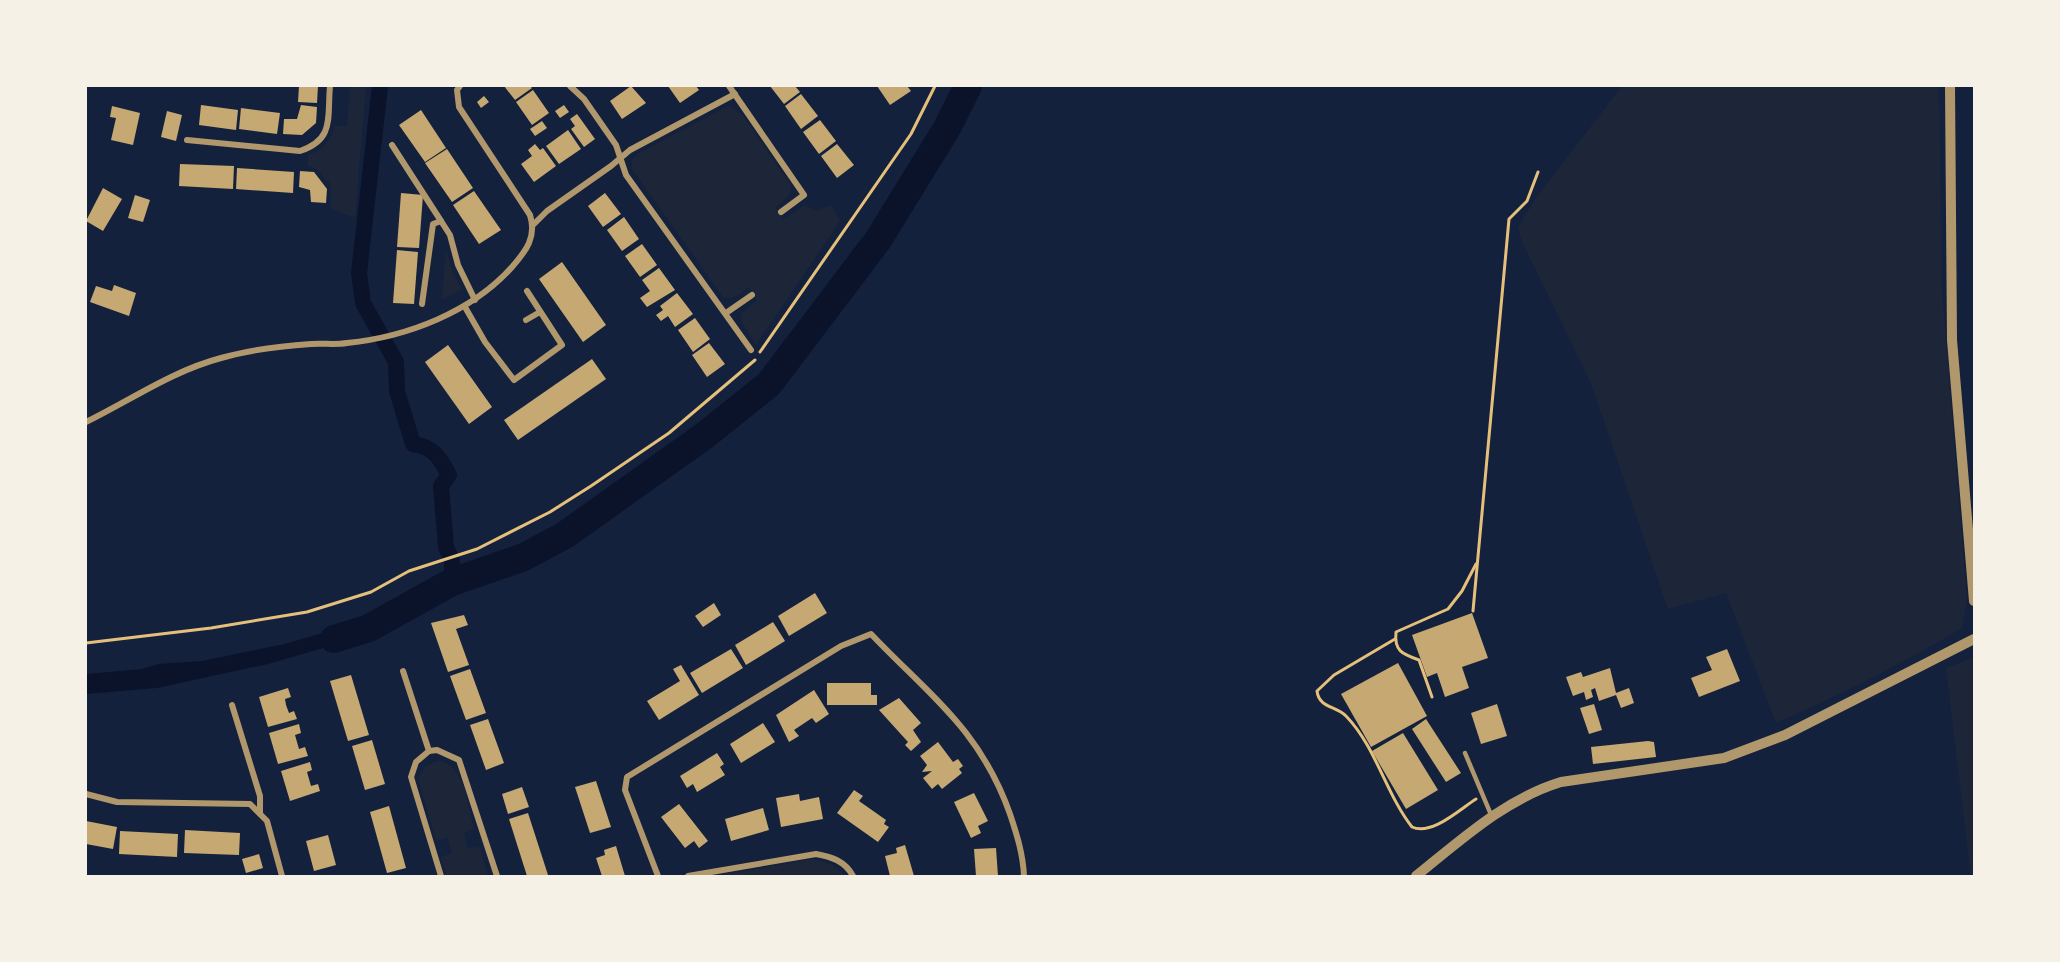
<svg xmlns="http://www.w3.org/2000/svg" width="2060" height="962" font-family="'Source Sans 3',sans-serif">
  <rect width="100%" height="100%" fill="#14213d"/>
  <g fill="#1d2539">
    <path d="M350 86H366L355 218 331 208V185L318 170 308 166V155C324 150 330 141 335 126H347Z"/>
    <path d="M1622 86H1939L1942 291 1967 599 1962 628C1902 664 1840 695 1776 723L1726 593 1668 609 1591 383 1522 242 1518 227 1535 199Z"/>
    <path d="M728 106 742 114 790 184C793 196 784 200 775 207L783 220 804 205 818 211 831 205 840 221 756 345 742 322 741 314 757 300 749 287C740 294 734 300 723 297L632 169V160L639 153Z"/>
    <polygon points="446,249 453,274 462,289 442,300"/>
    <polygon points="1974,657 1974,876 1971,876 1946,668"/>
    <path d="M440 761C465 765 468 808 474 829L464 833 468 849 479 846 488 876H446L441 857 452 853 447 837 436 841 419 782C420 769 427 763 440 761Z"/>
    <polygon points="813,859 832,865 845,876 716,876"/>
  </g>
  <polygon fill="#0b132b" points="366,618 372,634 268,664 157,688 86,694 86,674 142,669 158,664 202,661 284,644 347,626"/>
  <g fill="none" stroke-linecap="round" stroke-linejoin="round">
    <path stroke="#0b132b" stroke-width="16" d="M380 86 359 273 363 303 396 362 397 391 413 444C434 447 440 458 449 475L441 486 446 547 452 561V582"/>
    <polyline stroke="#0b132b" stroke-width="28" points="334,639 369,628 452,582 524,557 565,535 704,436 769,384 878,240 947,128 968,86"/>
  </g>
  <g fill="#c6a872">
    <polygon points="299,86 318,86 317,103 298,102"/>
    <polygon points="504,86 530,86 532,88 515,100"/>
    <polygon points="631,86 646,103 622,119 610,101"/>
    <polygon points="668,86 696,86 699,90 680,103"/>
    <polygon points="770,86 795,86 800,92 784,104"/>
    <polygon points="877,86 907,86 911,91 890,105"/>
    <polygon points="533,90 549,113 532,125 516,102"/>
    <polygon points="801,94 818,116 801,129 785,106"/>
    <polygon points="484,96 489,102 481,108 477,102"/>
    <polygon points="201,105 238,110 236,130 199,125"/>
    <polygon points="301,105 317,107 316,123 302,135 283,134 284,119 297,119"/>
    <polygon points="564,105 569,112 560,118 555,111"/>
    <polygon points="112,106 140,113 133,145 111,140 116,118 110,117"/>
    <polygon points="241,108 280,113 277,134 239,129"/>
    <polygon points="421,110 446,148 425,162 399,125"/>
    <polygon points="167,111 182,115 176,141 161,137"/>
    <polygon points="577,114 595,139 584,147 571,129 575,126 570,119"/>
    <polygon points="820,120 836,141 819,154 803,132"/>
    <polygon points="542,121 547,128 535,136 530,129"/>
    <polygon points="568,130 581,149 559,164 546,146"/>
    <polygon points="535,144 540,150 543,148 556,166 534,182 521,164 532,156 528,150"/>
    <polygon points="837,144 854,165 837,178 821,156"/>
    <polygon points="447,149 473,188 452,202 425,163"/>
    <polygon points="180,164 234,166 233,189 179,186"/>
    <polygon points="237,168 294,172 293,193 236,189"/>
    <polygon points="300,171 314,172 327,189 326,203 311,202 310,190 299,187"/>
    <polygon points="103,188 122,199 103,231 86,221"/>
    <polygon points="474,191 501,230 479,244 453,205"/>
    <polygon points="401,193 423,195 419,248 397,247"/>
    <polygon points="605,193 621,214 603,227 588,206"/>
    <polygon points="135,195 150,200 143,222 128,218"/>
    <polygon points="624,217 639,239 622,251 607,230"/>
    <polygon points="642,244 657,265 640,277 625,256"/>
    <polygon points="397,250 418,252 414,304 393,303"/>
    <polygon points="562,262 606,325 583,342 539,279"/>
    <polygon points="659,268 675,290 647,307 640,298 650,291 642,280"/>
    <polygon points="114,285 136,293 129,316 90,302 96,286 112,291"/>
    <polygon points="677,293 693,314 675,327 668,316 661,321 656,315 663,310 660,306"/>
    <polygon points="695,318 710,339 693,352 678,330"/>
    <polygon points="709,343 725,364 707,377 692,355"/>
    <polygon points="448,345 492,407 469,424 425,362"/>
    <polygon points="592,359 606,379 518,440 504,420"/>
    <polygon points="815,593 827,613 789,636 778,616"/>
    <polygon points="714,603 721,615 703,627 695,616"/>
    <polygon points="1472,613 1488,658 1462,667 1469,688 1445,697 1437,673 1427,677 1412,635"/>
    <polygon points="464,615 468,625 456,629 469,665 448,672 431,623"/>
    <polygon points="773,622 785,641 746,665 735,645"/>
    <polygon points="731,649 743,668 702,693 690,673"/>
    <polygon points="1727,649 1740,681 1699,697 1691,678 1712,670 1706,657"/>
    <polygon points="1398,663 1427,716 1371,747 1341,694"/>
    <polygon points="681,665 699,695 659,720 647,701 680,681 673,669"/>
    <polygon points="1610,668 1616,693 1629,688 1634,703 1621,708 1616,695 1599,701 1595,688 1591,690 1593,697 1586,700 1584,692 1573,696 1566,677 1581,672 1583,677"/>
    <polygon points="470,669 486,713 466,720 450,676"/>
    <polygon points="351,675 369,735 348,741 330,681"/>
    <polygon points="827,683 871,683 871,695 877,695 877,705 827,705"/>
    <polygon points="288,688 291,697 285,699 286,705 289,713 294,711 297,719 268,727 259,697"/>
    <polygon points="814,690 829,714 816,723 812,718 794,730 799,736 789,742 776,715"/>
    <polygon points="899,698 921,723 913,730 921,742 911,751 905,745 908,742 879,710"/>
    <polygon points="1497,704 1507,736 1481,744 1471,713"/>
    <polygon points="1594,704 1602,730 1589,734 1580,708"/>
    <polygon points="488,719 504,763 486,770 470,725"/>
    <polygon points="1426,719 1461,773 1446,782 1412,729"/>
    <polygon points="763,723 775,742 741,763 730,744"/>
    <polygon points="299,724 301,733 295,735 299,749 305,747 308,756 278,764 269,733"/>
    <polygon points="1403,733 1438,790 1406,809 1372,751"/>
    <polygon points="372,740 385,784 365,790 352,746"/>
    <polygon points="1648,741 1654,742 1656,757 1593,764 1591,747"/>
    <polygon points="938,742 953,762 958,759 963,766 959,769 962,773 942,789 938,784 932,789 923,778 932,771 922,772 927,765 920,756"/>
    <polygon points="717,753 724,764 720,767 725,775 697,792 693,784 687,788 680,776"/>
    <polygon points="310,762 312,770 307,772 311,786 318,784 320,791 290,801 281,771"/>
    <polygon points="596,781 611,827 590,833 575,787"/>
    <polygon points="522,787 529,807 508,814 502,794"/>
    <polygon points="854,790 863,796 859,801 886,820 884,824 889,827 878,842 837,813"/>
    <polygon points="974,793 988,821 978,826 981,833 971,838 954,802"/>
    <polygon points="799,794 800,801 819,797 823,819 781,827 776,798"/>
    <polygon points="679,804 708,841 699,848 694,841 685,848 661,817"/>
    <polygon points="389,806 406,868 387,873 370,812"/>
    <polygon points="763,808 769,830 731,841 725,819"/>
    <polygon points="528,813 548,875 542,876 527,876 509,819"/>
    <polygon points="86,821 117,827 113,849 86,844"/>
    <polygon points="185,830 240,833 239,855 184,853"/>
    <polygon points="120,831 178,834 177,857 119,854"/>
    <polygon points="328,835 336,865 314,871 306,841"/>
    <polygon points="905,845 914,876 890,876 885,856 897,853 896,848"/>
    <polygon points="616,846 625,876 602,876 596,858 605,855 604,850"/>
    <polygon points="996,848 998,876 976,876 974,849"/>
    <polygon points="259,854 263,868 246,873 242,859"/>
  </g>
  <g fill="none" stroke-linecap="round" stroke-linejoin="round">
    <g stroke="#e5c07b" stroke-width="3">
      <polyline points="760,352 911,134 935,86"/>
      <polyline points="1473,611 1509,219 1527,201 1538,172"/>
      <path d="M1395 639 1334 675 1317 691C1319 708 1336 706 1346 716 1376 747 1386 794 1412 827 1432 836 1460 809 1476 799"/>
      <polyline points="86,643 211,628 307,612 371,592 409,571 477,549 550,512 591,486 669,433 755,360"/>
      <path d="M1432 697 1419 660C1402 654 1394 651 1396 632L1448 609 1462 591 1476 564"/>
    </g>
    <polyline stroke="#b1986c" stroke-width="4.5" points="1465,753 1492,817"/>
    <g stroke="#b1986c" stroke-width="6">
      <polyline points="570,86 584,99 616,145 626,175 751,350"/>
      <polyline points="729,86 804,195 781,212"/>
      <path d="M187 140 300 151C335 139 327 118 330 86"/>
      <polyline points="392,145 441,221"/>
      <polyline points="533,225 547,211 611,166 630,150 735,94"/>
      <polyline points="422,304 433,224 441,221 450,235 458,265 475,300"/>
      <polyline points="465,307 485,342 514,380 562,345 527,291"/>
      <polyline points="726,313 752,295"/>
      <polyline points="526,320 540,312"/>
      <path d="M86 422C131 400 172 371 221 358 249 350 281 346 311 344 323 343 335 345 347 343 407 337 472 312 512 267 526 251 537 237 530 215L459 107 457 90 460 86"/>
      <polyline points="403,671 429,751 416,762 411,777 441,876"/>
      <polyline points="232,705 260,796 260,813"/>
      <polyline points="429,751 437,750 459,760 497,876"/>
      <polyline points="86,794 117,802 250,804 267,821 282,876"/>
      <path d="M658 876 625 790 627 777 841 646 871 634C929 695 980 729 1010 814 1017 835 1023 854 1024 876"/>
      <path d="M688 876 816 854C832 857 845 861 853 876"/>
    </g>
    <g stroke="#b1986c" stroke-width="10">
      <polyline points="1950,86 1952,340 1974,601"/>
      <path d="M1416 876C1461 840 1505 799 1561 782L1724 758 1785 735 1974 639"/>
    </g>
  </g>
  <rect width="2060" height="962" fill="none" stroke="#f6f1e7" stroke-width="174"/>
</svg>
